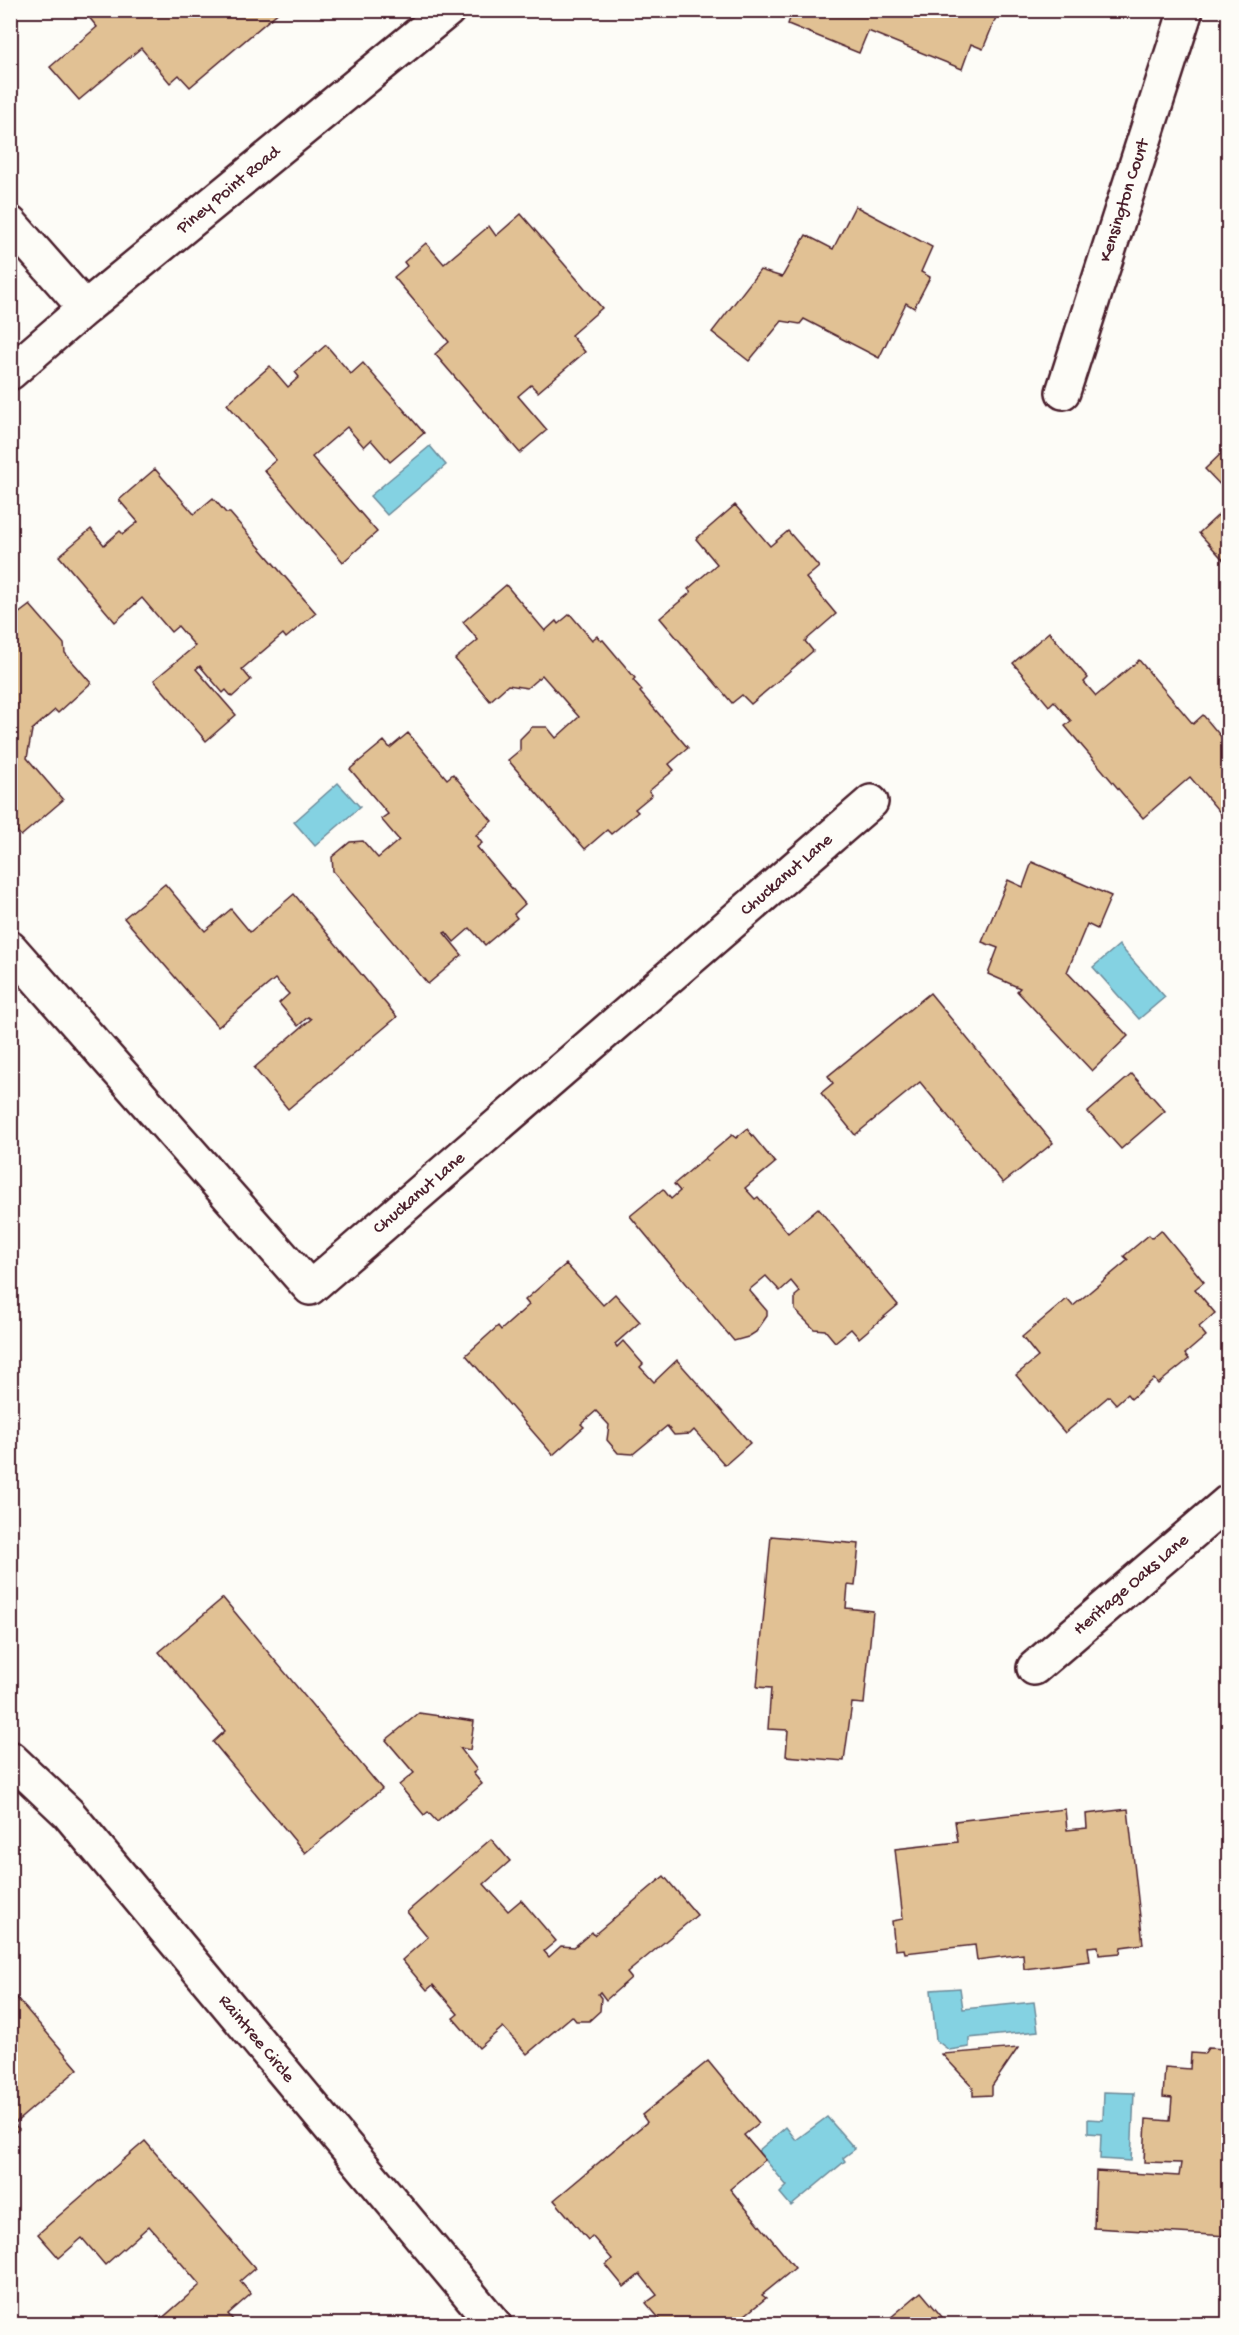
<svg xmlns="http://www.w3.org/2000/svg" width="1239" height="2335" font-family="'Gochi Hand',sans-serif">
  <rect width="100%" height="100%" fill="#fdfcf7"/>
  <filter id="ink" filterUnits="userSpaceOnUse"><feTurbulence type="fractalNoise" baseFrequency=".0167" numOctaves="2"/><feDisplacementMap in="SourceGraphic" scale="12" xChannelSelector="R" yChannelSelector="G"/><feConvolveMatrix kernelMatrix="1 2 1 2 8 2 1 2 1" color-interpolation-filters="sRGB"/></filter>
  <g filter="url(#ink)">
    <g fill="#84d2e2" stroke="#6d8a99" stroke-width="1.5">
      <polygon points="430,446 446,465 387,515 370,496"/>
      <polygon points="338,783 360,807 315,846 294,822"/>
      <polygon points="1119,945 1165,997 1139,1019 1093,967"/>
      <polygon points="960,1988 963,2009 1034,2002 1038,2031 969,2038 969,2047 949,2050 936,2040 931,1990"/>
      <polygon points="1104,2092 1134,2093 1131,2161 1100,2159 1101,2134 1088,2133 1088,2119 1103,2120"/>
      <polygon points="827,2117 855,2149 843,2158 845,2161 791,2206 780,2193 787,2186 758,2151 786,2127 796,2140"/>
    </g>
    <g fill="#e1c194" stroke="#4a1f2b" stroke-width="1.5">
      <polygon points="83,10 281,10 190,87 179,75 170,83 141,48 79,100 50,67 97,27"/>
      <polygon points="793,10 871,11 999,10 983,49 971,44 962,69 868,31 859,53 788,24"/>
      <polygon points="855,206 932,247 921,272 930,277 914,308 906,303 879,358 804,319 800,324 782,321 749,361 712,332 760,270 782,277 806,235 833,249"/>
      <polygon points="521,214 602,308 571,335 585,352 538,392 531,385 518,396 547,430 520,453 435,354 449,342 394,277 407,266 404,262 426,243 444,264 489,226 496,236"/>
      <polygon points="326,345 351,374 363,363 424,433 390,462 371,440 364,447 347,427 312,457 377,532 343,562 264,470 276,460 227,404 270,366 288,387 299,377 295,372"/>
      <polygon points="1228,447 1228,493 1205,469"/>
      <polygon points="155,469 194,514 213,498 226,513 230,513 316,613 286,638 283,634 242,669 251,680 232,697 226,690 223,693 200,666 196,669 236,715 206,741 154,680 195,646 178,626 171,632 142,598 115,622 59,556 91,529 104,545 120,531 123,534 138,522 119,500"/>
      <polygon points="735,505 770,546 788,531 819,567 806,578 836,614 805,641 813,651 751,704 742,695 732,703 660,618 691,592 688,589 717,564 696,539"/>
      <polygon points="1228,506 1228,565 1199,533"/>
      <polygon points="506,585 545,631 556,621 558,624 570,614 592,640 597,636 601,641 603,640 635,678 633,680 642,690 640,692 688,748 669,764 674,770 649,791 652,795 635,809 638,812 611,834 607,830 585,849 508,760 520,750 520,739 532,727 547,727 556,738 579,717 542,675 527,688 508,685 490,701 455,659 478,640 463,622"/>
      <polygon points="30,605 64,644 65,653 91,683 58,713 55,710 32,730 27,758 63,800 21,836 10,823 10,620"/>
      <polygon points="1049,632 1088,678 1084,682 1096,696 1139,660 1193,724 1203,715 1228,745 1228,822 1190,777 1143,818 1065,726 1071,721 1054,701 1049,706 1013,663"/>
      <polygon points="408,733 447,779 453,774 492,821 476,835 482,843 477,847 525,904 514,914 517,918 485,945 470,928 454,942 446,932 444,933 462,955 428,984 333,871 332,857 350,842 363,841 378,858 399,840 381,819 388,814 350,769 384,741 390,748"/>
      <polygon points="1032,862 1111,896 1097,929 1087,924 1067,972 1128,1036 1092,1071 1017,991 1020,988 988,974 998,948 982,942 1008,880 1023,887"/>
      <polygon points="165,884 205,931 231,909 250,932 294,894 397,1017 288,1109 254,1068 311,1019 308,1017 298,1026 279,1003 289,994 275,979 218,1027 124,918"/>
      <polygon points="930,993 1053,1143 1003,1183 920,1082 855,1135 821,1093 833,1083 828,1076"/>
      <polygon points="1132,1074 1165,1111 1121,1149 1088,1112"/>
      <polygon points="747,1129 775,1163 745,1188 755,1199 758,1197 788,1233 818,1208 898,1305 859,1338 851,1329 835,1342 825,1330 814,1329 795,1310 795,1296 800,1292 791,1281 780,1291 766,1276 749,1290 767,1311 767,1316 756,1332 748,1337 734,1341 630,1216 663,1189 671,1199 680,1191 674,1184 705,1158 708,1162 705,1158 732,1135 736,1138"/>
      <polygon points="1161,1230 1204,1282 1195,1289 1215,1313 1199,1327 1206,1336 1185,1354 1189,1359 1158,1384 1154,1379 1131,1399 1127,1394 1116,1404 1109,1396 1065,1433 1016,1375 1038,1357 1022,1337 1067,1299 1073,1306 1128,1260 1124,1256 1149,1235 1152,1238"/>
      <polygon points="566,1264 603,1305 615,1294 640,1322 615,1344 617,1347 623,1341 643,1364 640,1367 654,1382 677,1360 750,1443 725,1465 694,1430 690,1434 674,1435 667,1426 633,1454 618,1453 607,1440 609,1425 596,1411 581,1424 584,1427 553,1455 466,1355 498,1326 501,1330 529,1305 525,1300"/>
      <polygon points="771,1536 859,1544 855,1586 848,1585 846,1608 873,1611 864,1704 852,1703 844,1761 786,1756 788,1730 768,1729 771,1688 757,1687"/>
      <polygon points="223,1598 382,1789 305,1853 213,1742 225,1731 159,1652"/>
      <polygon points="419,1713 474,1721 470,1750 460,1748 477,1770 473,1773 482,1784 437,1822 428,1812 424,1815 399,1785 414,1773 386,1740"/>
      <polygon points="1065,1809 1067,1830 1087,1828 1086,1814 1128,1809 1143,1944 1121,1947 1120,1953 1099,1955 1098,1946 1088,1947 1090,1961 1024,1969 1023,1954 977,1960 975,1945 905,1953 904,1949 895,1950 892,1921 903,1919 895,1849 958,1842 955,1821"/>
      <polygon points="491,1839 510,1861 484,1884 508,1911 521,1900 556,1941 544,1951 549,1957 561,1946 574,1947 592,1932 594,1935 664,1876 697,1915 627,1973 631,1978 606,2000 600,1992 598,1994 601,1998 600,2011 589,2021 576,2021 572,2016 527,2054 503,2027 479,2048 453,2018 458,2014 433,1985 427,1990 402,1960 428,1937 407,1912"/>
      <polygon points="10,1990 78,2069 14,2124 19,2129 10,2137"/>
      <polygon points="1018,2048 992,2086 992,2095 973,2096 973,2087 942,2054"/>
      <polygon points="1208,2048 1228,2049 1228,2236 1094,2228 1096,2171 1179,2176 1181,2163 1144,2162 1146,2119 1170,2121 1172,2098 1163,2097 1165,2067 1190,2069 1191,2053 1204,2054"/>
      <polygon points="708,2061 759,2123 744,2135 765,2160 730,2189 795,2268 762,2295 766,2298 734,2324 664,2324 646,2303 657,2295 640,2274 624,2287 606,2265 612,2259 592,2236 588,2240 554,2200 647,2122 642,2115"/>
      <polygon points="145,2141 255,2268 240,2281 251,2294 228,2314 233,2320 228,2324 149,2324 158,2317 160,2320 200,2285 149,2226 105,2265 82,2238 59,2258 38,2234"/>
      <polygon points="921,2292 948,2324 883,2324"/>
    </g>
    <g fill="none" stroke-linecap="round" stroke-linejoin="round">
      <defs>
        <g id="street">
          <polyline points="10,223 85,308"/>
          <path id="s1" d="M1063 392 1186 10"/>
          <path id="s2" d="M10 948 310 1288 871 802"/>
          <path id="s3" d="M1034 1668 1228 1502"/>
          <path id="s4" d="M10 1758 68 1813 494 2324"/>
        </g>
        <g id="secondary">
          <path id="s5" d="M10 373 85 308 448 10"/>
        </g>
      </defs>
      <use href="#street" stroke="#4a1f2b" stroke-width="38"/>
      <use href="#secondary" stroke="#4a1f2b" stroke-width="38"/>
      <use href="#street" stroke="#fdfcf7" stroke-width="33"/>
      <use href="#secondary" stroke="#fdfcf7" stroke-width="33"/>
    </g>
  </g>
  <g text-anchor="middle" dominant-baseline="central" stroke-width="6" stroke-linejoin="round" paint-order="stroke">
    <g font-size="18" fill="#4a1f2b" stroke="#fdfcf7">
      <text stroke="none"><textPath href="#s5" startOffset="285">Piney Point Road</textPath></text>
      <text stroke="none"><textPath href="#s1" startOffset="201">Kensington Court</textPath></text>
      <text stroke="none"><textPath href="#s2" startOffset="1084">Chuckanut Lane</textPath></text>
      <text stroke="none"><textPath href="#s2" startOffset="598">Chuckanut Lane</textPath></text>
      <text stroke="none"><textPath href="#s3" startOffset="128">Heritage Oaks Lane</textPath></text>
      <text stroke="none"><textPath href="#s4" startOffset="374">Raintree Circle</textPath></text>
    </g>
  </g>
  <rect width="1239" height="2335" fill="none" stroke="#fdfcf7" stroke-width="36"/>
  <rect x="18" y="18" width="1203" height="2299" fill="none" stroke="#4a1f2b" stroke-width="2" filter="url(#ink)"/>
</svg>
